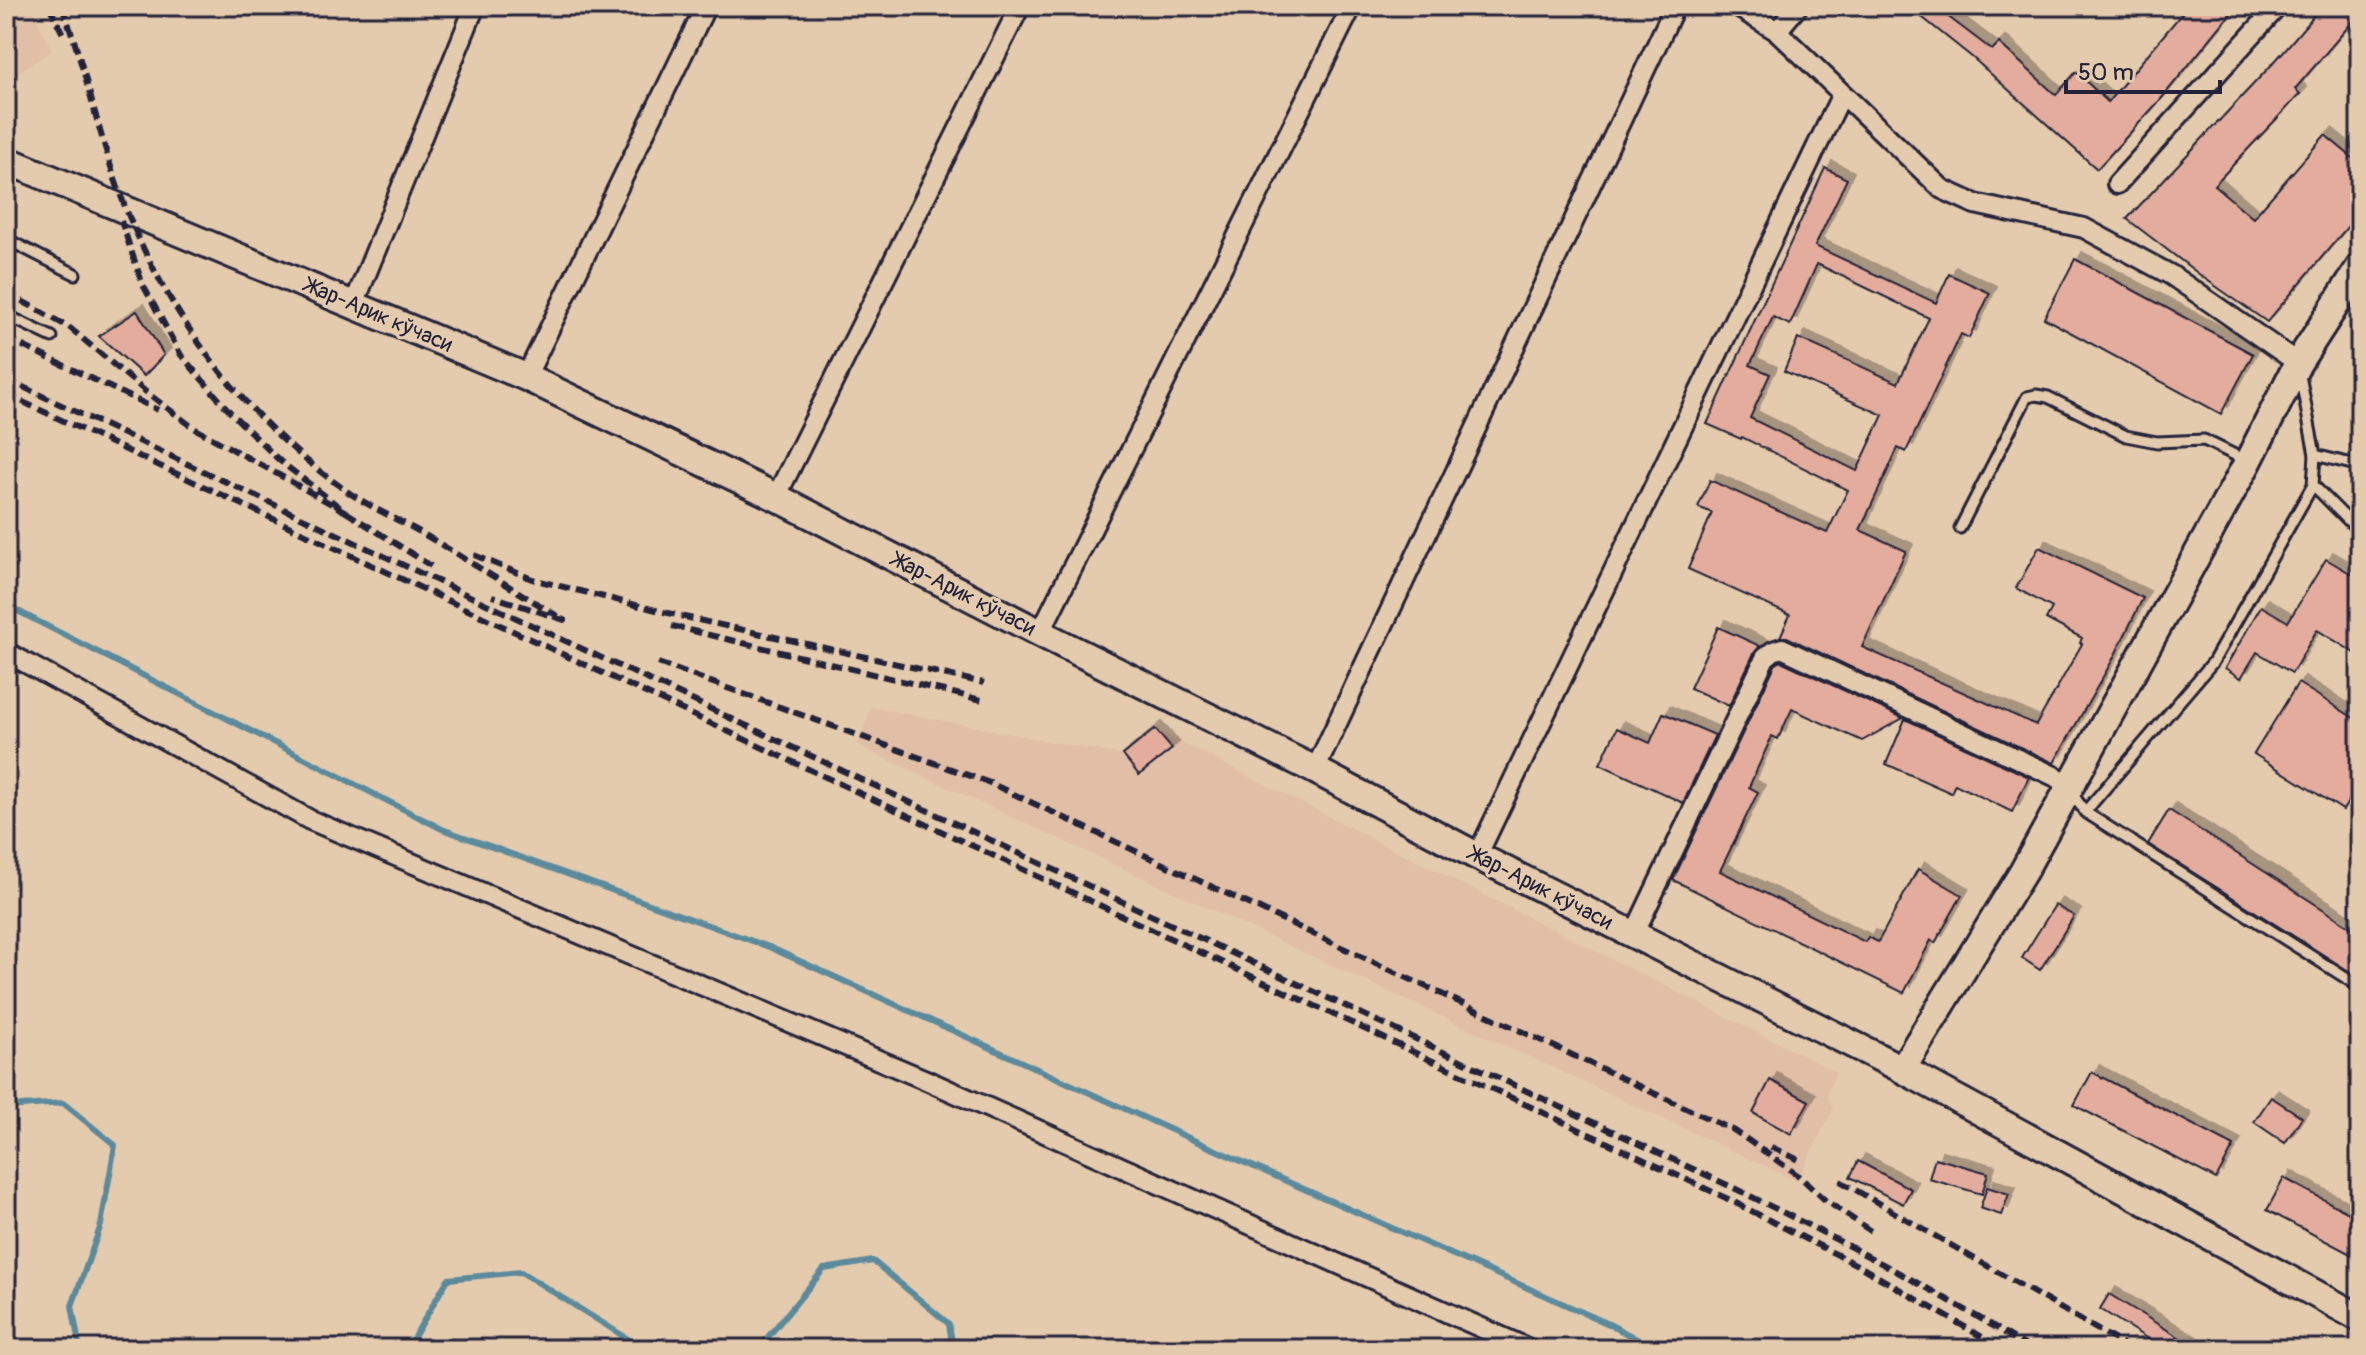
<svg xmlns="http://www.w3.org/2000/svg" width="2366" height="1355" font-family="Pangolin,sans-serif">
  <defs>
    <filter id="shadow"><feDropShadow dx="7" dy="-7" stdDeviation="0" flood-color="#0004"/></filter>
  </defs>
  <rect width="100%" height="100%" fill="#e5cbad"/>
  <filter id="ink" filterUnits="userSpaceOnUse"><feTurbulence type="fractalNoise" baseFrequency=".0125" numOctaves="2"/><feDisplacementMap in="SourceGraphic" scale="16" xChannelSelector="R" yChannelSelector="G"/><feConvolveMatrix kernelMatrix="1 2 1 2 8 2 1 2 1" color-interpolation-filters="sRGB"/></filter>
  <g filter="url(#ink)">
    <g fill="#e1bfa6">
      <polygon points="6,6 31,6 52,51 6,80"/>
      <polygon points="871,707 1122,755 1155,729 1836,1072 1827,1095 1833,1110 1797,1181 858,746"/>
    </g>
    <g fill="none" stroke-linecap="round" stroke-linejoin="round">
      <g stroke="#5b8a9d" stroke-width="6">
        <polyline points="6,605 442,829 769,947 1191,1139 1609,1324 1655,1349"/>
        <polyline points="6,1107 63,1103 115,1145 101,1225 72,1306 80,1349"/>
        <polyline points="407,1349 448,1279 521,1272 644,1349"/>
        <polyline points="758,1349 824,1269 873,1261 949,1324 953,1349"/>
      </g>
    </g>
    <g fill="#e4ac9c" stroke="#22223b" stroke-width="2" fill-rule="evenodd" filter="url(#shadow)">
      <polygon points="1908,6 1934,6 1992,50 1999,43 2056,95 2076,72 2108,102 2188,6 2237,6 2161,99 2097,169 1973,58"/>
      <polygon points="2322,6 2360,6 2360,13 2295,89 2300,94 2214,185 2253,218 2325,135 2360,164 2360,212 2267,322 2204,278 2127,219 2277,59"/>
      <path d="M1825 168 1847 179 1815 246 1936 303 1949 274 1990 293 1969 338 1961 334 1906 452 1898 448 1860 530 1906 551 1862 647 2036 725 2082 644 2080 643 2082 638 2046 619 2052 608 2016 588 2039 547 2143 598 2112 661 2054 763 1787 637H1780L1790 615 1688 569 1712 513 1698 507 1710 480 1827 533 1848 490 1742 437 1741 439 1707 424ZM1817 264 1929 318 1898 383 1798 338 1784 371 1883 415 1857 471 1750 418 1770 374 1750 365 1773 317 1790 325Z"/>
      <polygon points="2075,259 2253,354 2221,414 2044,318"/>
      <polygon points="137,311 164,355 144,376 99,336"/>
      <polygon points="2326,559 2360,579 2360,656 2317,630 2292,673 2257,652 2241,678 2225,668 2261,606 2288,622"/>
      <polygon points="1718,627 1760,646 1754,653 1729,706 1690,688"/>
      <polygon points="1781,661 1903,718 1862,741 1792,709 1778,739 1772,736 1749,787 1758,792 1720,871 1865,942 1868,937 1878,942 1918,869 1962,895 1935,943 1931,940 1904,993 1673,880 1775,665"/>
      <polygon points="2298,683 2360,722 2360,783 2343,810 2254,754"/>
      <polygon points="1663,713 1715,735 1683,803 1600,764 1617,728 1650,743"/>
      <polygon points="1905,719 2029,777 2012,812 1955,784 1951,793 1886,764"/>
      <polygon points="1155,729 1172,749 1139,775 1123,755"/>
      <polygon points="2169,810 2360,933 2360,978 2148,844"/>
      <polygon points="2055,905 2074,916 2040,970 2022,958"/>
      <polygon points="2092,1072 2234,1146 2216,1179 2074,1105"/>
      <polygon points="1770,1080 1809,1101 1791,1134 1753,1113"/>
      <polygon points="2271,1097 2302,1117 2285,1143 2254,1122"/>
      <polygon points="1935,1158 1988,1173 1982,1194 1929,1179"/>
      <polygon points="1858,1161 1911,1189 1903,1204 1850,1177"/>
      <polygon points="2284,1178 2360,1219 2360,1259 2267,1210"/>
      <polygon points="1987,1187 2009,1194 2001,1215 1980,1208"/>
      <polygon points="2109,1294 2198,1349 2164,1349 2100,1309"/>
    </g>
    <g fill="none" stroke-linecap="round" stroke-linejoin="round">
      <defs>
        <g id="lane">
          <polyline points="6,239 75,274"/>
          <polyline points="6,315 52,337"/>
          <polyline points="2315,455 2360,466"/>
          <polyline points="2313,485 2360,532"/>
          <polyline points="1960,528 2027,397 2036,395 2048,397 2126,436 2157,442 2204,440 2245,460"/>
          <polyline points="2070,790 2085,812 2360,987"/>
          <polyline points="2085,812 2213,662 2313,485 2315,455 2300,375"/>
        </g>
        <g id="street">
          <polyline points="1736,6 1777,31 1942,189 1975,204 2084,228 2171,275 2298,363"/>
          <polyline points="1777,31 1798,6"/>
          <polyline points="2117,184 2278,6"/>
          <polyline points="354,304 475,6"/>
          <polyline points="526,377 706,6"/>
          <polyline points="776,497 1020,6"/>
          <polyline points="1040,633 1352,6"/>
          <polyline points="6,652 310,820 926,1080 1529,1349"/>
          <polyline points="1315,770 1675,6"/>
          <polyline points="1477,856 1842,94"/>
          <polyline points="1634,934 1765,658 1773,651 1782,648 2071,784"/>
        </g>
        <g id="secondary">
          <polyline points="6,160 526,377 776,497 1040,633 1315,770 1477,856 1902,1069 2360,1318"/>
          <polyline points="1902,1069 2023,872 2248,462 2298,363 2360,267"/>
        </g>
      </defs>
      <use href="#lane" stroke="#22223b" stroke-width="15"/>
      <use href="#street" stroke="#22223b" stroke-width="24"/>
      <use href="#secondary" stroke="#22223b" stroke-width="32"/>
      <use href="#lane" stroke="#e5cbad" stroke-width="9"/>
      <use href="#street" stroke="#e5cbad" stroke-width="18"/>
      <use href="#secondary" stroke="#e5cbad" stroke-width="26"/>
      <g stroke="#22223b" stroke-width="6" stroke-dasharray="12 6" stroke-linecap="butt">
        <polyline points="49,6 63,34"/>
        <path d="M62 6C88 74 100 146 128 214 174 325 250 425 351 494 374 509 401 521 425 535 472 563 518 592 564 620L492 596"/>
        <polyline points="6,292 70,328 146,392 194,428 346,512 280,461 231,413 181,355 143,285 121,221"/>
        <polyline points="6,338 158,410"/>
        <path d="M6 379 1736 1189C1837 1239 1936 1290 2031 1349"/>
        <polyline points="6,394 1728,1199 1861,1267 2003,1349"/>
        <polyline points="346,512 431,566"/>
        <polyline points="474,555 532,579 680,616 984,683"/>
        <polyline points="672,626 982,700"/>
        <polyline points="658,663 990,783 1735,1131 1799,1176 1825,1200 1875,1234"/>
        <polyline points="1771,1147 1799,1160"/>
        <polyline points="1840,1181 2131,1349"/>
      </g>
    </g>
  </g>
  <g text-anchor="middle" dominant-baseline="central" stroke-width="6" stroke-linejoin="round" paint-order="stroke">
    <g font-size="22" fill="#22223b" stroke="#e5cbad">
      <text transform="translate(379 315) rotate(23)">Жар-Арик кўчаси</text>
      <text transform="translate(964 594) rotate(27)">Жар-Арик кўчаси</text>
      <text transform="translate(1541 888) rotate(27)">Жар-Арик кўчаси</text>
    </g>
  </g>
  <rect width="2366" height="1355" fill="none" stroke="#e5cbad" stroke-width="32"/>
  <rect x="16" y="16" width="2334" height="1323" fill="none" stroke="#22223b" stroke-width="3" filter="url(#ink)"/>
  <path d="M2066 80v12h154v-12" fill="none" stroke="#22223b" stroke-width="4"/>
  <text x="2078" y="80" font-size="24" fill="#22223b" stroke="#e5cbad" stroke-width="6" paint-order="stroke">50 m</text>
</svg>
